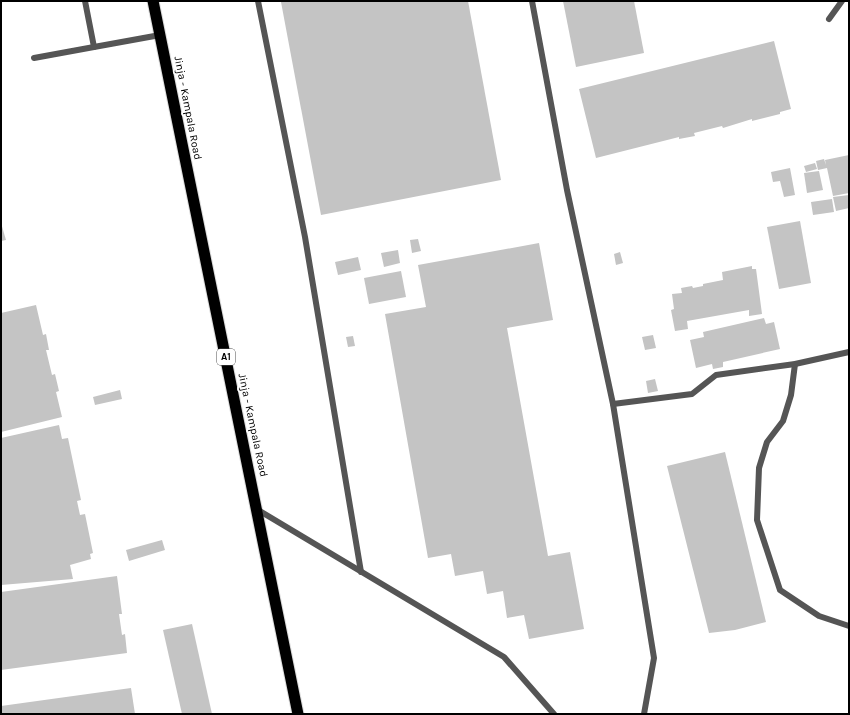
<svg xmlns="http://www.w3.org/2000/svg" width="850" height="715" font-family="Karla,sans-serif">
  <rect width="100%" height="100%" fill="#fff"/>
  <g fill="#c4c4c4">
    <polygon points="286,1 468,1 501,180 321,215 281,2"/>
    <polygon points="563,1 634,1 644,53 576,67"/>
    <polygon points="774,41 791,109 780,112 780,114 752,121 752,119 723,128 722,126 694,133 695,136 679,139 679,137 596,158 579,89"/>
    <polygon points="849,155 849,193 833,196 827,168 818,170 816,161 824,159 826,165 825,160"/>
    <polygon points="815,163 817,169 806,172 804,166"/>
    <polygon points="790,168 795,195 784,197 780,181 773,182 771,172"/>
    <polygon points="819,171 823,190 807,193 804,173"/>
    <polygon points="849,195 849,208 836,211 833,197"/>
    <polygon points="832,199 834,212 813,215 811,202"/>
    <polygon points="800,221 811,283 779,289 767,227"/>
    <polygon points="1,223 6,240 1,241"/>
    <polygon points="418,239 421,251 412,253 410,240"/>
    <polygon points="539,243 553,320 507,328 548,556 570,552 584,629 529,639 524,615 507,618 503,591 487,594 483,571 455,576 451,554 428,558 385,314 426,307 418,265"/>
    <polygon points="398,250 400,263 384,267 381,253"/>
    <polygon points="620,252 623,263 616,265 614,254"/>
    <polygon points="358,257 361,270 338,275 335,262"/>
    <polygon points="752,266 752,269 756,269 762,314 749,316 749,310 687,321 688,329 675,331 671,310 674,309 672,294 682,293 681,288 692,286 693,288 703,286 703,284 723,280 722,272"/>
    <polygon points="401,271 406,297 369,304 364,278"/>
    <polygon points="36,305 43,335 46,334 49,350 46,350 52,375 55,374 59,391 56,392 62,417 1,432 1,313"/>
    <polygon points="764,318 766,324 774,322 780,349 723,362 723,367 713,369 712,364 696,368 690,340 704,337 703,332"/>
    <polygon points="653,335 656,348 645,350 642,337"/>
    <polygon points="353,336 355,346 348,347 346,337"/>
    <polygon points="655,379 658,391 648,393 646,381"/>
    <polygon points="120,390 122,399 95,405 93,397"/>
    <polygon points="59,425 62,439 68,438 81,500 77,501 80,515 85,514 93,553 90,554 91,559 70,565 73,579 1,585 1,438"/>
    <polygon points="725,452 766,622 735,630 709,633 667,466"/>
    <polygon points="162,540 165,550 129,561 126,550"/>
    <polygon points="117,576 122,614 119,614 122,635 125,634 127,653 1,670 1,592"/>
    <polygon points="192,624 212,714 182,714 163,630"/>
    <polygon points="131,688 135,714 1,714 1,706"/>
  </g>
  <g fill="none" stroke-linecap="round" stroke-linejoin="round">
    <defs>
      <polyline id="trunk" points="153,1 298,714"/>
    </defs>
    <use href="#trunk" stroke="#dbdbdb" stroke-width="13"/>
    <g stroke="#555" stroke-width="6">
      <polyline points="85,1 94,47 160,35"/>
      <polyline points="258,1 305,237 361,572"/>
      <polyline points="532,1 567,190 613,404 654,658 644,714"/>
      <polyline points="829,19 842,1"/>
      <polyline points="34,58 94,47"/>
      <polyline points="795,364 791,395 783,421 767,442 759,468 757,520 780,590 819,616 849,626"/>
      <polyline points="613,404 692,394 716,375 795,364 849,352"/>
      <polyline points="258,510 504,657 554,714"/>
    </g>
    <use href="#trunk" stroke="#000" stroke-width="11"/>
  </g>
  <g text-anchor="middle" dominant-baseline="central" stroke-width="3.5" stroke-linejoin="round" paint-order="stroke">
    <rect fill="#fff" stroke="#4c4c4c" stroke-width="1" x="217" y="349" width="18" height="16" rx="3"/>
    <g font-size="10" font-weight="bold" fill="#000">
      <text x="226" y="357">A1</text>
    </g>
    <g font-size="11" fill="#000" stroke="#fff">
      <text transform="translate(188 108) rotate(79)">Jinja - Kampala Road</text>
      <text transform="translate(253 425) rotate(78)">Jinja - Kampala Road</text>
    </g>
  </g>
  <rect width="850" height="715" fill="none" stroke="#000000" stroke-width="4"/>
</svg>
